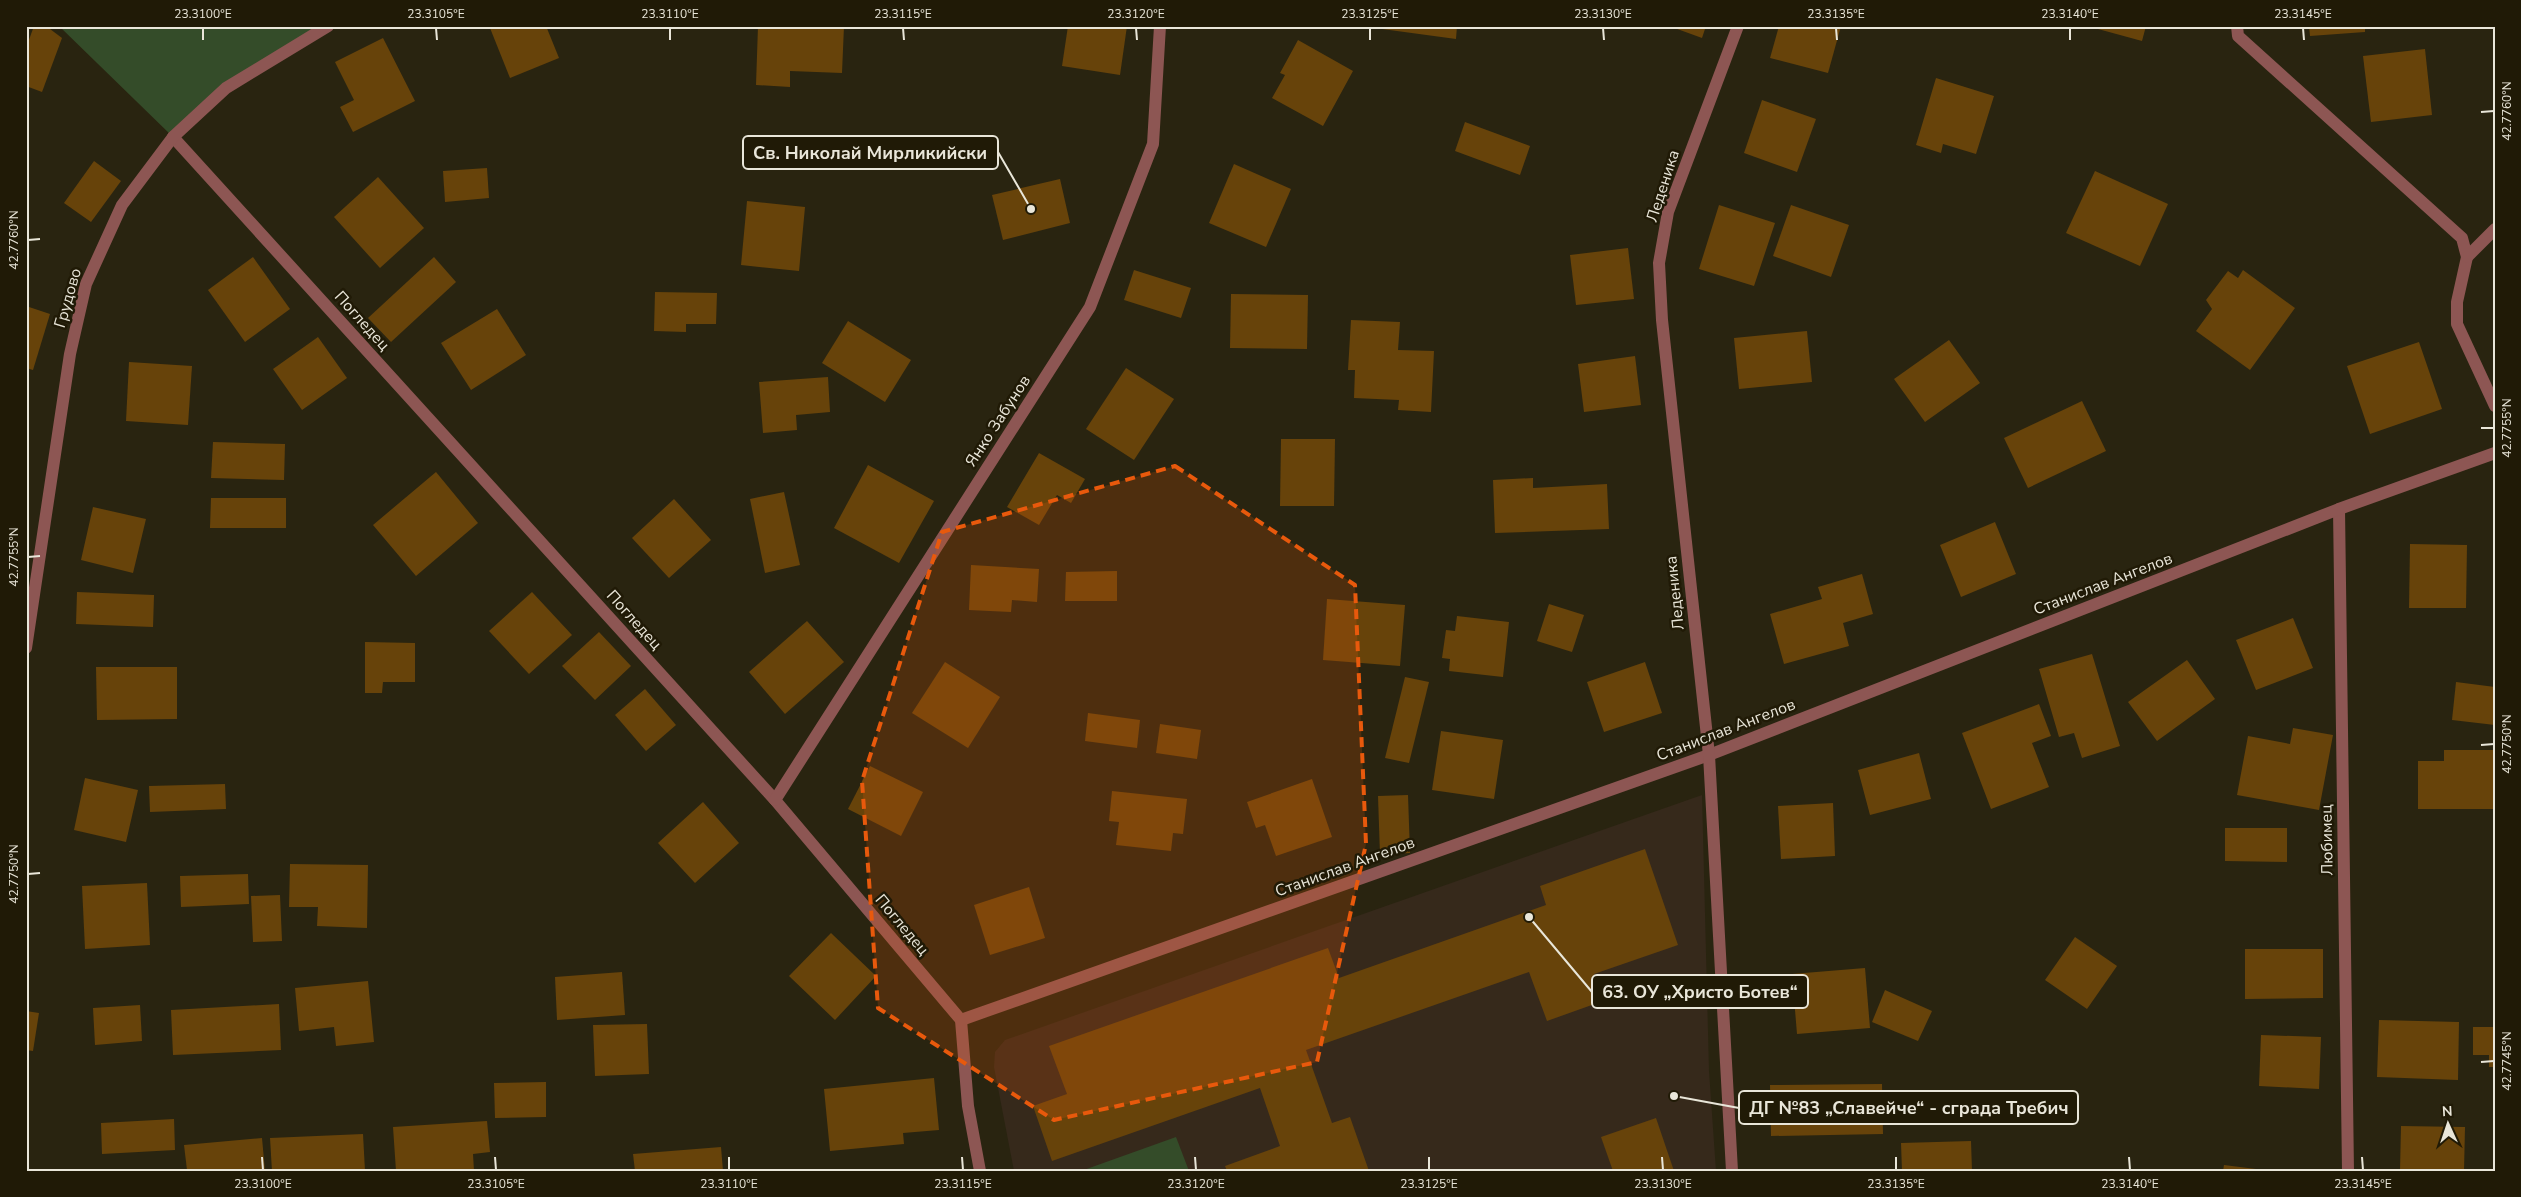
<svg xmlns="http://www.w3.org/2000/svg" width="2521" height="1197" font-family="'Nunito Sans',sans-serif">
  <rect width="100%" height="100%" fill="#292410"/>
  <polygon fill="#36291b" points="1702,795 1709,1071 1716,1171 1014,1171 994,1067 995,1052 1005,1040"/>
  <g fill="#344c29">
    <polygon points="59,26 328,26 226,88 173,137"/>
    <polygon points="1176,1137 1189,1171 1081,1171"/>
  </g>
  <g fill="#67430a">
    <polygon points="34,26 46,26 62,38 42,92 26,86 26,48"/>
    <polygon points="494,26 546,26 559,58 510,78 490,28"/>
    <polygon points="758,26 844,26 842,73 790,71 790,87 756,85"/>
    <polygon points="1068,26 1127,26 1120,75 1062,66"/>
    <polygon points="1360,26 1457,26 1456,39"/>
    <polygon points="1669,26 1706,26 1702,38"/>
    <polygon points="1779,26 1841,26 1828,73 1770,58"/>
    <polygon points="2087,26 2146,26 2142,41"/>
    <polygon points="2309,26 2365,26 2365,32 2310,36"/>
    <polygon points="383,38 415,101 353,132 340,107 354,100 335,62"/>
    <polygon points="1298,40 1353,71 1323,126 1272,98 1285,75 1280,73"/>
    <polygon points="2425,49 2432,115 2371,122 2363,56"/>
    <polygon points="1936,78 1994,96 1976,154 1943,144 1941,153 1916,145"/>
    <polygon points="1762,100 1816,119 1797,172 1744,153"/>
    <polygon points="1465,122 1530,146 1520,175 1455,151"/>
    <polygon points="94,161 121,181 91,222 64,203"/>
    <polygon points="1234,164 1291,189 1266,247 1209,223"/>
    <polygon points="487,168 489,198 445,202 443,171"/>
    <polygon points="2095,171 2168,204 2140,266 2066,233"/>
    <polygon points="378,177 424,228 380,268 334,217"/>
    <polygon points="1060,179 1070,223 1003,240 992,195"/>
    <polygon points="747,201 805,207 799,271 741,265"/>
    <polygon points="1719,205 1775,223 1754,286 1699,269"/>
    <polygon points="1791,205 1849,225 1831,277 1773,256"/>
    <polygon points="1628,248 1634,299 1576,305 1570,255"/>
    <polygon points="253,257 290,309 245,342 208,290"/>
    <polygon points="434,257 456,282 391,342 368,318"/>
    <polygon points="1134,270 1191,288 1181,318 1124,300"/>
    <polygon points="2243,270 2295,308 2250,370 2196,331 2212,309 2206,300 2228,271 2238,278"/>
    <polygon points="655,292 717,293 716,324 686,324 686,332 654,331"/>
    <polygon points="1231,294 1308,295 1307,349 1230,348"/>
    <polygon points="26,306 50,314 33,370 26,368"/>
    <polygon points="497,309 526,355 471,390 441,343"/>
    <polygon points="1351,320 1400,322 1398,350 1434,351 1431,412 1398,410 1399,400 1354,398 1355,370 1348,370"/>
    <polygon points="848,321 911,360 885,402 822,363"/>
    <polygon points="1807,331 1812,382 1739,389 1734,338"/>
    <polygon points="318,337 347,378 302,410 273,369"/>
    <polygon points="1949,340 1980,383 1925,422 1894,379"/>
    <polygon points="2419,342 2442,409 2370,434 2347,366"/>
    <polygon points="1635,356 1641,405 1584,412 1578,364"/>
    <polygon points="129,362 192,366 188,425 126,421"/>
    <polygon points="1126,368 1174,399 1134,460 1086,429"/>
    <polygon points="828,377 830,412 796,415 797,430 763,433 759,382"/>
    <polygon points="2082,401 2106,451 2028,488 2004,438"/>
    <polygon points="1281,439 1335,439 1334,506 1280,506"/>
    <polygon points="213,442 285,444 284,480 211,478"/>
    <polygon points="1039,453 1085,479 1071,503 1057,495 1039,525 1007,507"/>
    <polygon points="868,465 934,501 899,563 834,528"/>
    <polygon points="436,472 478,523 416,576 373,525"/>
    <polygon points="1533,478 1533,488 1607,484 1609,529 1495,533 1493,480"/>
    <polygon points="784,492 800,565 765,573 750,499"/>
    <polygon points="211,498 286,498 286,528 210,528"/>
    <polygon points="674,499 711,540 669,578 632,538"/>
    <polygon points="93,507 146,519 133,573 81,560"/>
    <polygon points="1995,522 2016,574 1961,597 1940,545"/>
    <polygon points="2410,544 2467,545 2466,608 2409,608"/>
    <polygon points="971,565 1039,569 1037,602 1012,600 1011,612 969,610"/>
    <polygon points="1117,571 1117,601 1065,601 1066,572"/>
    <polygon points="1862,574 1873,614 1843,623 1849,646 1784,664 1770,614 1822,599 1818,587"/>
    <polygon points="77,592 154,595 153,627 76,624"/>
    <polygon points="532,592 572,635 529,674 489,631"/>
    <polygon points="1327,599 1405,605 1400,666 1323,660"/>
    <polygon points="1549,604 1584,615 1572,652 1537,641"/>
    <polygon points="1457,616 1509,622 1503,677 1449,671 1450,659 1442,658 1446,630 1455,631"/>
    <polygon points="2293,618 2313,668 2256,690 2236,640"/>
    <polygon points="807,621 844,662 785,714 749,672"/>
    <polygon points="599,632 631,666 595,700 562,666"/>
    <polygon points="365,642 415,643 415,682 383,682 382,693 365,693"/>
    <polygon points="2092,654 2120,746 2082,758 2074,733 2059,737 2039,669"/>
    <polygon points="2187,660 2215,699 2157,741 2128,702"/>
    <polygon points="945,662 1000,697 968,748 912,713"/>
    <polygon points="1645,662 1662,713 1604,732 1587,682"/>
    <polygon points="96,667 177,667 177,719 97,720"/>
    <polygon points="1405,677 1429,682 1409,763 1385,758"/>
    <polygon points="2456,682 2495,687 2495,725 2452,720"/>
    <polygon points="645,689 676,725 646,751 615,715"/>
    <polygon points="2039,704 2051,736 2032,743 2049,787 1991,809 1962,733"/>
    <polygon points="1088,713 1140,720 1137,748 1085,741"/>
    <polygon points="1160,724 1201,730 1197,759 1156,753"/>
    <polygon points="2293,728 2333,735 2319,810 2237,795 2248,736 2290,744"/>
    <polygon points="1441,731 1503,740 1494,799 1432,790"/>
    <polygon points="2444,750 2495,750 2495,809 2418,809 2418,761 2444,761"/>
    <polygon points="1919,753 1931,799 1870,815 1858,770"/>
    <polygon points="870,766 923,792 901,836 848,809"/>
    <polygon points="85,778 138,790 126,842 74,830"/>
    <polygon points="1312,779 1332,837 1276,856 1265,825 1256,828 1247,802"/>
    <polygon points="225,784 226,809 150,812 149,786"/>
    <polygon points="1112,791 1187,799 1183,834 1173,833 1171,851 1116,845 1119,822 1109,821"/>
    <polygon points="1408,795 1410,853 1380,855 1378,796"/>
    <polygon points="703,802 739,843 695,883 658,843"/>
    <polygon points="1833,803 1835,856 1781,859 1778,806"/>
    <polygon points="2225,828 2287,828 2287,862 2225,861"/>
    <polygon points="1645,849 1678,945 1594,974 1603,1001 1547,1021 1529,972 1306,1050 1332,1123 1350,1117 1369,1171 1227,1171 1225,1166 1280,1146 1260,1088 1052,1161 1033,1106 1067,1094 1049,1046 1328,948 1339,978 1546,905 1540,886"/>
    <polygon points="290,864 368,865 367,928 317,926 318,907 289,907"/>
    <polygon points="248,874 249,904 181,907 180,876"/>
    <polygon points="147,883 150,945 85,949 82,886"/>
    <polygon points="1029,887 1045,938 990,955 974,905"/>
    <polygon points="280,895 282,941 253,942 251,896"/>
    <polygon points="831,933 876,976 835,1020 789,976"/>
    <polygon points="2075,937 2117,966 2087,1009 2045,980"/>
    <polygon points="2245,949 2323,949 2323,998 2245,999"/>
    <polygon points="1865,968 1870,1028 1797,1034 1792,974"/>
    <polygon points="622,972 625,1015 557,1020 555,977"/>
    <polygon points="368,981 374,1042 336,1046 334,1027 299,1031 295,988"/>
    <polygon points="1885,990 1932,1011 1918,1041 1872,1022"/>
    <polygon points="279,1004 281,1050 173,1055 171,1010"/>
    <polygon points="140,1005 142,1041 95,1045 93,1008"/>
    <polygon points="26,1011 39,1013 33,1051 26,1050"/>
    <polygon points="2379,1020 2459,1022 2458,1080 2377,1077"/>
    <polygon points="647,1024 649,1074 595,1076 593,1025"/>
    <polygon points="2473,1027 2495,1027 2495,1067 2489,1067 2489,1055 2473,1055"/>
    <polygon points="2261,1035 2321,1037 2319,1089 2259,1086"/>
    <polygon points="934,1078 939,1130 903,1133 904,1144 830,1151 824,1089"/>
    <polygon points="546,1082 546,1117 495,1118 494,1083"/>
    <polygon points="1882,1084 1883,1134 1771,1136 1770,1085"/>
    <polygon points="1656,1118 1674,1171 1613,1171 1601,1137"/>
    <polygon points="174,1119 175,1150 102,1154 101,1123"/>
    <polygon points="487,1121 490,1152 473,1154 474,1171 396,1171 393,1127"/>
    <polygon points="2401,1126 2465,1127 2464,1171 2400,1171"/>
    <polygon points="363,1134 365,1171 272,1171 270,1138"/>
    <polygon points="262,1138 265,1171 187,1170 184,1145"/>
    <polygon points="1971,1141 1972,1171 1902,1171 1901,1143"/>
    <polygon points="721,1147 723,1171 635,1171 633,1154"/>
    <polygon points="2224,1165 2264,1170 2264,1171 2223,1171"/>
  </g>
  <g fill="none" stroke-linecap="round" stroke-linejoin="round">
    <g stroke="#8d5653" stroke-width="12">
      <polyline points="2237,26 2238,36 2462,238 2467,257 2457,302 2457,324 2495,406"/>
      <polyline points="173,137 775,800 961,1020 968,1106 980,1171"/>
      <polyline points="2467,257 2495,229"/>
      <polyline points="2339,509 2348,1171"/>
      <polyline points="26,648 70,354 86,284 122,205 173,137 226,88 328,26"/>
      <polyline points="775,800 1090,307 1153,144 1160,26"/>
      <polyline points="961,1020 1709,755 2339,509 2495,453"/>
      <polyline points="1732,1171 1709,755 1662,320 1659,263 1668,212 1738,26"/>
    </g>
  </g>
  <path fill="#e8590c" fill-opacity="0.2" stroke="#e8590c" stroke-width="4" stroke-dasharray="10 6" stroke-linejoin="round" d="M1175 466 1355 585 1366 844 1317 1062 1054 1120 878 1008 862 781 942 532Z"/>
  <path fill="none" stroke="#e9e6d9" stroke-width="2" d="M203 28V40M436 28 437 40M670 28V40M903 28 904 40M1136 28 1137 40M1370 28V40M1603 28 1604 40M1836 28 1837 40M2070 28V40M2303 28 2304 40M2481 112 2494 111M28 240 40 239M2481 428H2494M28 557 40 556M2481 745 2494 744M28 874 40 873M2481 1062 2494 1061M262 1157 263 1170M495 1157 496 1170M729 1157V1170M962 1157 963 1170M1195 1157 1196 1170M1429 1157V1170M1662 1157 1663 1170M1896 1157V1170M2129 1157 2130 1170M2362 1157 2363 1170"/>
  <g text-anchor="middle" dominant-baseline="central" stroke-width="5" stroke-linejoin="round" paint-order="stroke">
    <g font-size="16" fill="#e9e6d9" stroke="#201a06">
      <text transform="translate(1663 186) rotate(-72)">Леденика</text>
      <text transform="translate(68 298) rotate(-74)">Грудово</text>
      <text transform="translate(362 321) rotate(48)">Погледец</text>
      <text transform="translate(998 421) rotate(-57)">Янко Забунов</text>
      <text transform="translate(2103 584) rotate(-21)">Станислав Ангелов</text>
      <text transform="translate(1675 593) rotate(-96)">Леденика</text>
      <text transform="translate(634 620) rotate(48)">Погледец</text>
      <text transform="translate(1726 730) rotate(-21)">Станислав Ангелов</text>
      <text transform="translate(2327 840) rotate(-91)">Любимец</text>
      <text transform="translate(1345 867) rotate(-20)">Станислав Ангелов</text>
      <text transform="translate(902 925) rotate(50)">Погледец</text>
    </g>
  </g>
  <path fill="none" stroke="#e9e6d9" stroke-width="2" d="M1031 209L998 152M1529 917L1592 992M1674 1096L1739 1108"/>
  <g fill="#e9e6d9" stroke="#201a06" stroke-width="2">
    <circle cx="1031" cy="209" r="5"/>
    <circle cx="1529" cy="917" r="5"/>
    <circle cx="1674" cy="1096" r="5"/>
  </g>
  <g fill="#201a06" stroke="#e9e6d9" stroke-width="2">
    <rect x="743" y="136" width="255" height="33" rx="5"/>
    <rect x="1592" y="975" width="216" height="33" rx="5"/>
    <rect x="1739" y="1091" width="339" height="33" rx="5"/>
  </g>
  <g font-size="18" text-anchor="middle" font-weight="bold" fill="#e9e6d9">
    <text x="870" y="159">Св. Николай Мирликийски</text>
    <text x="1700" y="998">63. ОУ „Христо Ботев“</text>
    <text x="1909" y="1114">ДГ №83 „Славейче“ - сграда Требич</text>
  </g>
  <rect width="2521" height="1197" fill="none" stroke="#201a06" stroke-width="55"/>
  <g transform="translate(2448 1124) rotate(357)" stroke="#201a06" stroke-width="4" paint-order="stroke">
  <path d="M0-4L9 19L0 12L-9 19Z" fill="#e9e6d9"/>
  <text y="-8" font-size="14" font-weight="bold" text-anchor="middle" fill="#e9e6d9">N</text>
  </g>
  <rect x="28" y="28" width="2466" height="1142" fill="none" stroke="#e9e6d9" stroke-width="2"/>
  <g font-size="12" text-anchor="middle" fill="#e9e6d9">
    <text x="203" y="18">23.3100°E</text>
    <text x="436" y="18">23.3105°E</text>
    <text x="670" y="18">23.3110°E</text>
    <text x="903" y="18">23.3115°E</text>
    <text x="1136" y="18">23.3120°E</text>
    <text x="1370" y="18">23.3125°E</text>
    <text x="1603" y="18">23.3130°E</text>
    <text x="1836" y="18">23.3135°E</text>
    <text x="2070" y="18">23.3140°E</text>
    <text x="2303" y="18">23.3145°E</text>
    <text transform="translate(2507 111) rotate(-90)" y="4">42.7760°N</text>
    <text transform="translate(14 240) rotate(-90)" y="4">42.7760°N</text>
    <text transform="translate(2507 428) rotate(-90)" y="4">42.7755°N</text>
    <text transform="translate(14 557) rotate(-90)" y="4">42.7755°N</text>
    <text transform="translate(2507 744) rotate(-90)" y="4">42.7750°N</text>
    <text transform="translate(14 874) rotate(-90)" y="4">42.7750°N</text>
    <text transform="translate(2507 1061) rotate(-90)" y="4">42.7745°N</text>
    <text x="263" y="1188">23.3100°E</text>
    <text x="496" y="1188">23.3105°E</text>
    <text x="729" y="1188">23.3110°E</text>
    <text x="963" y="1188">23.3115°E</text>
    <text x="1196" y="1188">23.3120°E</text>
    <text x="1429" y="1188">23.3125°E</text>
    <text x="1663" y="1188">23.3130°E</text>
    <text x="1896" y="1188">23.3135°E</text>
    <text x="2130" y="1188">23.3140°E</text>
    <text x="2363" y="1188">23.3145°E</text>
  </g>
</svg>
